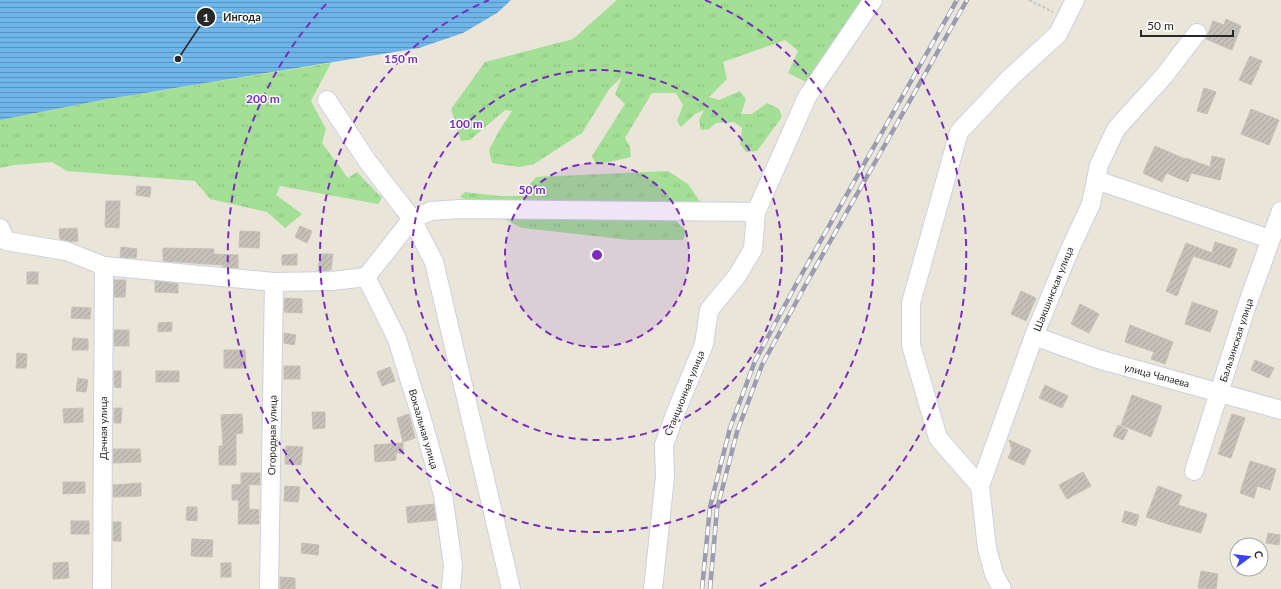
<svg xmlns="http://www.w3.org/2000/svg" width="1281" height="589" font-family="Lato,sans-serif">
  <defs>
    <pattern id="grass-tufts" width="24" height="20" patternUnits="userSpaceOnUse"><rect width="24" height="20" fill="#a4df96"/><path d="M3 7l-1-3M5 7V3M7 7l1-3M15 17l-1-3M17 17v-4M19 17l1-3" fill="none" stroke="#8dbf81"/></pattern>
    <pattern id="water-rules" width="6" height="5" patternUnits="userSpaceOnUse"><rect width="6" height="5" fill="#6eb5e9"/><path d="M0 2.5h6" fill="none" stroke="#5a93bd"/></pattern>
    <pattern id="building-hatch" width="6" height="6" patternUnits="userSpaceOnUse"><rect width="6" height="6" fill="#c5c1b9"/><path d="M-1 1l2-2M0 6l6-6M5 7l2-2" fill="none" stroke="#a9a69f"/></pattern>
  </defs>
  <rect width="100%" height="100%" fill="#e9e5d9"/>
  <g fill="url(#grass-tufts)">
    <polygon points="617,0 862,0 806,82 788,73 798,51 785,40 723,62 727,79 709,97 719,100 740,91 746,99 741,114 752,114 767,103 779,109 782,117 757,151 746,152 740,144 742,128 734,122 716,123 709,129 701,130 699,120 704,110 695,114 681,127 677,121 683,105 676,93 652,93 625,138 630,147 631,157 596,165 592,156 625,104 615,94 622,77 610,88 582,133 534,164 519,167 492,163 489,150 499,131 512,111 505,110 470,140 461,141 451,109 485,62 573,39"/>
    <polygon points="331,63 311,101 326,129 322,143 348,178 357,172 382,198 378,204 280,186 276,195 302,214 285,228 267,212 210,199 195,181 67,171 52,162 14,165 0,168 0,120 102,100"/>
    <polygon points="668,171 688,184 701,203 473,202 460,197 465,192 499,196 533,196 530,184 536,177"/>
    <polygon points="526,216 676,221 686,231 683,240 629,240 559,232 522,228 504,219"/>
  </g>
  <polygon fill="url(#water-rules)" points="0,0 511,0 497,13 463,33 419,48 102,100 0,120"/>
  <g fill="url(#building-hatch)" stroke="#c4c1b3">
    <polygon points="1226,19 1241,26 1232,50 1206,39 1213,21 1224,25"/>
    <polygon points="1250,56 1262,61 1251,85 1239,80"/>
    <polygon points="1204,88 1216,92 1207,114 1197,111"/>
    <polygon points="1251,109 1279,120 1269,145 1241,134"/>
    <polygon points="1155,146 1185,159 1186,158 1210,167 1212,156 1225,159 1220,180 1191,173 1188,182 1166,173 1162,182 1143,173"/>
    <polygon points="137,186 151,187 150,197 136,195"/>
    <polygon points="106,201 120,201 119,228 105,227"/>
    <polygon points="300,226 312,231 307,243 295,237"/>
    <polygon points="77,228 78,241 71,242 60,239 59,229"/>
    <polygon points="240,231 260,232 259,248 239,247"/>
    <polygon points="1215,242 1237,249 1230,268 1193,256 1177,296 1166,291 1186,243 1212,253"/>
    <polygon points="121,247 137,249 136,258 120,257"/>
    <polygon points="163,248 214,249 214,254 238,255 238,268 223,267 223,265 163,261"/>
    <polygon points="297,254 297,265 282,265 282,255"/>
    <polygon points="320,254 333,254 331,270 318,271"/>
    <rect x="27" y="272" width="11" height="12"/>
    <polygon points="114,280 126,280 125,297 114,297"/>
    <polygon points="155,281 178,284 178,293 155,292"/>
    <polygon points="1021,291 1036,298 1026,321 1011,314"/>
    <polygon points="285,298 302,299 302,313 284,312"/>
    <polygon points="1192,302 1218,311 1210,332 1185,324"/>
    <polygon points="1080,304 1099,314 1089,333 1071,324"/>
    <polygon points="72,307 91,308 90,319 71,318"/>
    <polygon points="172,322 172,331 158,332 158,323"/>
    <polygon points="1130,325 1173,342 1165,364 1151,359 1154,352 1125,342"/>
    <rect x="114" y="330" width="15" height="16"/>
    <polygon points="284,333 296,335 294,345 284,343"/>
    <polygon points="73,338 88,339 88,350 72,350"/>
    <polygon points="224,350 245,350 246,368 224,368"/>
    <polygon points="17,353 27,354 26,368 16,368"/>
    <polygon points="1255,360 1274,368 1269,378 1251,370"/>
    <rect x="284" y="366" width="16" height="13"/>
    <polygon points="390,367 395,381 382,386 377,372"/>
    <polygon points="114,371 121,371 121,388 114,387"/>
    <rect x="156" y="371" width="23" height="11"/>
    <polygon points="78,378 88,380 86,392 76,391"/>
    <polygon points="1045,385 1068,396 1062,408 1039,398"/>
    <polygon points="1132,395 1162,406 1151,437 1121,425"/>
    <polygon points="83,408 83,422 64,423 63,409"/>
    <polygon points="114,408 122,408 121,423 114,423"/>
    <polygon points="312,412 325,412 325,428 313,429"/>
    <polygon points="242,414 243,433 236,434 236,465 219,465 219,446 223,446 221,415"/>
    <polygon points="409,414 415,438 403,442 397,418"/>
    <polygon points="1232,414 1245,418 1231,458 1218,454"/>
    <polygon points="1118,425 1128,430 1123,440 1113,436"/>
    <polygon points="1009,440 1031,450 1024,465 1008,458 1012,450"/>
    <polygon points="403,443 403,453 396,453 396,460 375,462 374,445"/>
    <polygon points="286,446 303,447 301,465 285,464"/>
    <polygon points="113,449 140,449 141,462 113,463"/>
    <polygon points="1250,461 1276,469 1270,490 1257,486 1254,498 1240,493"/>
    <polygon points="1083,472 1091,486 1067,499 1059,485"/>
    <polygon points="241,473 260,473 260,485 241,484"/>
    <polygon points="63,482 85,482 85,493 63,494"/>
    <polygon points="141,483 141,496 113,497 113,485"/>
    <polygon points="249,484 249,509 259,510 259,524 238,524 239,500 232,500 232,485"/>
    <polygon points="285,486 300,487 298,502 284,501"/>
    <polygon points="1158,486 1182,495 1178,505 1207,514 1201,533 1171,525 1146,517"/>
    <polygon points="434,504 436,520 408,523 406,507"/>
    <polygon points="187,507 197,507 197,521 186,520"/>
    <polygon points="1125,511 1139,515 1136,526 1122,522"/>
    <rect x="71" y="521" width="18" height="13"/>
    <rect x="113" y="522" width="8" height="19"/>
    <polygon points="1268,533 1280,535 1279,545 1266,543"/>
    <polygon points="192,539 213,540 212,557 191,556"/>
    <polygon points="302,543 319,545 318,555 301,553"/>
    <polygon points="68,562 69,578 53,579 53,563"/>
    <rect x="221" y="563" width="10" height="14"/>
    <polygon points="1201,571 1218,574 1216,589 1198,588"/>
    <polygon points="280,577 295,578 295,589 280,589"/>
  </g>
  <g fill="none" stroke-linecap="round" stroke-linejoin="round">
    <defs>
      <g id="minor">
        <polyline points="327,100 368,162 412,219 434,262 511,589"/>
        <polyline points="1096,180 1270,239"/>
        <polyline points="0,228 6,241 66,251 104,266 274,282 332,281 366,277 412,219 431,211 460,209 756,212 807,97 873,0"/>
        <polyline points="366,277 397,339 424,426 443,495 453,565 451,589"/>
        <polyline points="1034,336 1098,359 1281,410"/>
        <polyline points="1194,471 1246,308 1281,211"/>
        <polyline points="980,486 938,438 911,345 911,303 959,132 1009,79 1058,34 1075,0"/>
        <polyline points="102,589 104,266"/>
        <polyline points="269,589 274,282"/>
        <polyline points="653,589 665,477 664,445 675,414 704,344 709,310 737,276 753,249 756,212"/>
        <polyline points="1002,589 994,574 987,548 980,486 1034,336 1070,249 1091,204 1099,165 1116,129 1164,76 1197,33"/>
      </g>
    </defs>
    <use href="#minor" stroke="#cecfe0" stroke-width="20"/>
    <polyline stroke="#c7c7c7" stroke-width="2" stroke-dasharray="3 2" stroke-linecap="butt" points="1029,0 1053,12"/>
    <use href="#minor" stroke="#fff" stroke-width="18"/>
    <defs>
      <g id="rail">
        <polyline points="702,589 710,507 730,428 755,361 799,279 957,0"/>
        <polyline points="710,589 717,509 737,432 762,365 806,284 967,0"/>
      </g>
    </defs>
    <use href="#rail" stroke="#9c9cb1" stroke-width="4.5"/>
    <use href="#rail" stroke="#fff" stroke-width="3" stroke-dasharray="9" stroke-linecap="butt"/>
  </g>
  <circle cx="597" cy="255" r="92" fill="#7b2cbf" fill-opacity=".12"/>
  <g fill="none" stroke="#7b2cbf" stroke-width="2" stroke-dasharray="7 5">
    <circle cx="597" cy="255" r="92"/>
    <circle cx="597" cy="255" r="185"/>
    <path d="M705 0A277 277 0 1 1 489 0"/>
    <path d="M438 588A369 369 0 0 1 329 1M865 1A369 369 0 0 1 756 588"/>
  </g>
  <g text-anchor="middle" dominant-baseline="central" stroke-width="3" stroke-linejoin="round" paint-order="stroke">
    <g font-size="10" fill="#272727" stroke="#fff">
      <text transform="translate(1053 289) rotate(-68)">Шакшинская улица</text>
      <text transform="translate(1236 340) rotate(-72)">Бальзинская улица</text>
      <text transform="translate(1157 375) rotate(15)">улица Чапаева</text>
      <text transform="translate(684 393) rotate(-68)">Станционная улица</text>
      <text transform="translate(103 428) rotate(-90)">Дачная улица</text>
      <text transform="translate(424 429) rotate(74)">Вокзальная улица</text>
      <text transform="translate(272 435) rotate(-89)">Огородная улица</text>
    </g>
  </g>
  <circle cx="597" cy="255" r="6" fill="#7b2cbf" stroke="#fff" stroke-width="2"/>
  <g font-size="12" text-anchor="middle" font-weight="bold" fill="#7b2cbf" stroke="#fff" stroke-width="3" stroke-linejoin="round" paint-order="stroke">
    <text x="401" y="63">150 m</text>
    <text x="263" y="103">200 m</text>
    <text x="466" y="128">100 m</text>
    <text x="532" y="194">50 m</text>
  </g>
  <path fill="none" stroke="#272727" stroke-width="1.5" d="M178 59L206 17"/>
  <g fill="#272727" stroke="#fff" stroke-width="1.5">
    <circle cx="178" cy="59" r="4"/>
    <circle cx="206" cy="17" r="10"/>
  </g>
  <g font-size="12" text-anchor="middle" font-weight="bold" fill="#fff">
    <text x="206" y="22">1</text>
  </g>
  <g font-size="11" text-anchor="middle" font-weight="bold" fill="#272727" stroke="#fff" stroke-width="3" stroke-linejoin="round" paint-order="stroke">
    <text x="242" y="21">Ингода</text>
  </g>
  <g transform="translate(1249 557) rotate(75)"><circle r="19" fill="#ffffff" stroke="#a9a9a9"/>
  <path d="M0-3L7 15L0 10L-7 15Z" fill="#3c42f3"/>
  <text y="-6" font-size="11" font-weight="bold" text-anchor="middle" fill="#272727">С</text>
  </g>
  <path d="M1141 30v6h92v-6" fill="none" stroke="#272727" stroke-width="2"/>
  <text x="1147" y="30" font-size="12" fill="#272727" stroke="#ffffff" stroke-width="3" paint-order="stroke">50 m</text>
</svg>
